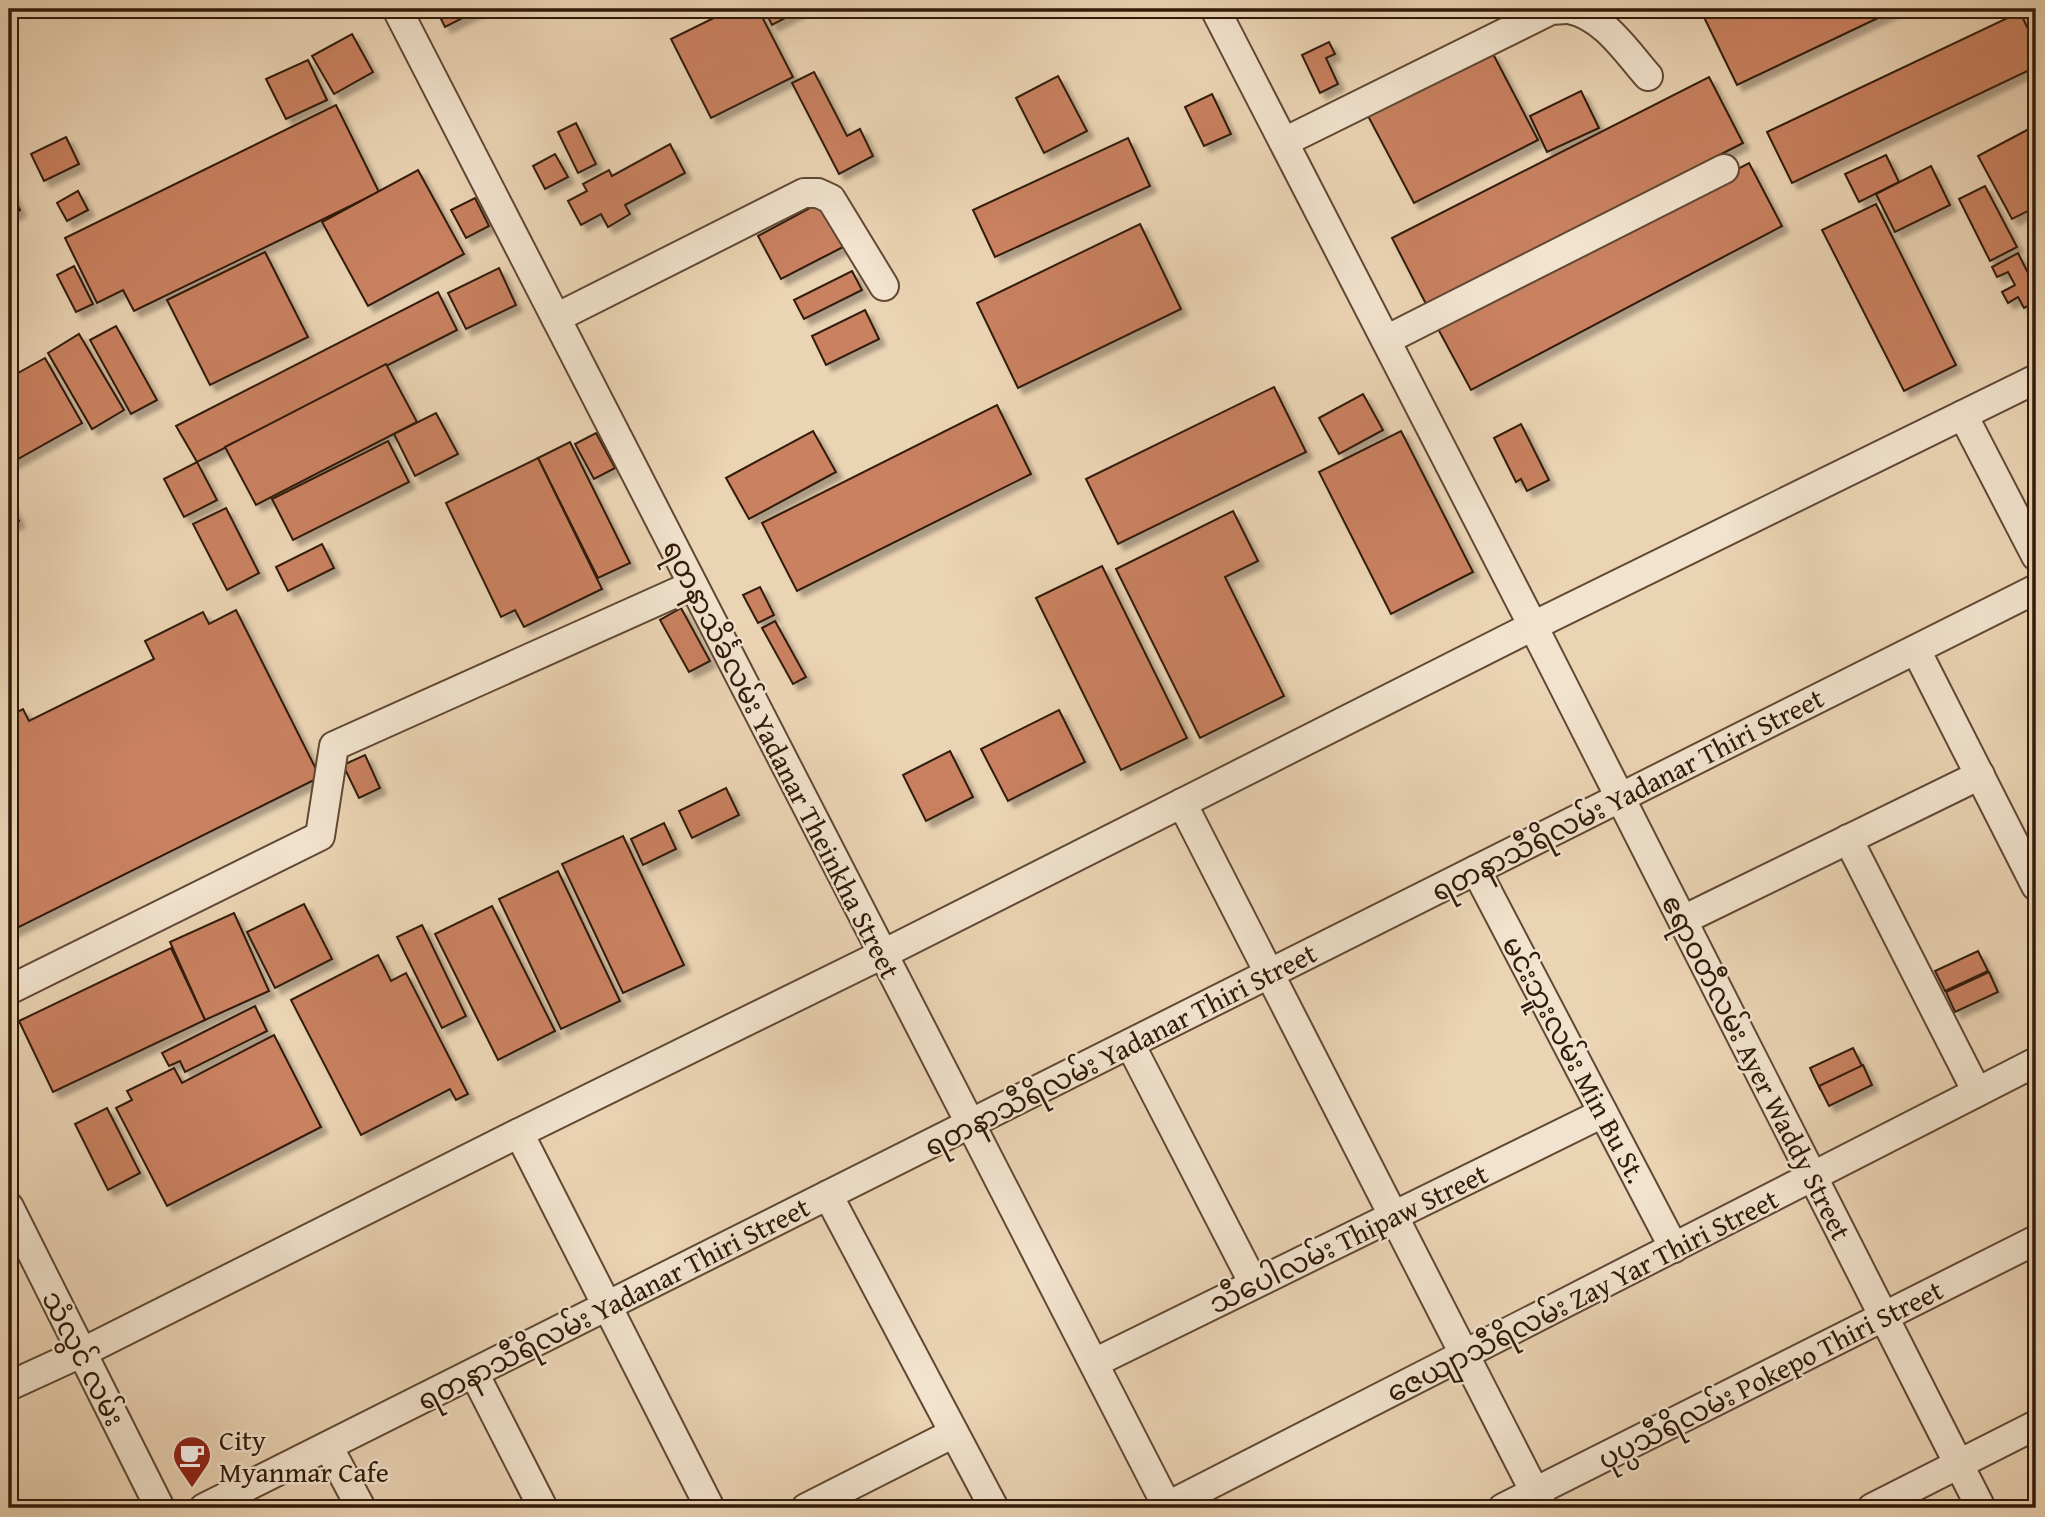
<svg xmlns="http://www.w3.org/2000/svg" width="2045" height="1517" font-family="'Gentium Book Plus','Noto Sans Myanmar',serif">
  <defs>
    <filter id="shadow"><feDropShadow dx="6" dy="6" stdDeviation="2" flood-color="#0004"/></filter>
  </defs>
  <rect width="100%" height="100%" fill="#ebd4b4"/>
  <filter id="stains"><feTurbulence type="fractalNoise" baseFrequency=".00286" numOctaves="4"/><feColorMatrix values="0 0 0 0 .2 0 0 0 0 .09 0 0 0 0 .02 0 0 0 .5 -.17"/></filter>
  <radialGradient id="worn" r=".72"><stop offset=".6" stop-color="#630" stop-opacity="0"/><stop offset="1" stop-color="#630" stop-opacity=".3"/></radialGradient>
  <g fill="#c98160" stroke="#311a09" stroke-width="2" filter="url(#shadow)">
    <polygon points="436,9 480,9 445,27"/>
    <polygon points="732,9 758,9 793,77 711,118 671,39"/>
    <polygon points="764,9 802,9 772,25"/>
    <polygon points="1700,9 1897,9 1737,85"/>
    <polygon points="2020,12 2036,46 2036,67 1792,183 1767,132"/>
    <polygon points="352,34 373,72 334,94 312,56"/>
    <polygon points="1329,42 1335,54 1326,58 1338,84 1320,93 1302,55"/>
    <polygon points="1492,52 1538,140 1414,203 1368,116"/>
    <polygon points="308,60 327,100 286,119 266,79"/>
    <polygon points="814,72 847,136 860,129 873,156 839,174 792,83"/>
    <polygon points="1058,76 1087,131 1044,153 1016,98"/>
    <polygon points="1709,77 1743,143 1426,304 1392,238"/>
    <polygon points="1581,91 1599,128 1547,152 1530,116"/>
    <polygon points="1212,94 1231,134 1204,146 1185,107"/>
    <polygon points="336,105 379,192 134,311 123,290 97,303 65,238"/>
    <polygon points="576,123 596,164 578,173 558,132"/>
    <polygon points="2029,129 2036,144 2036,207 2012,219 1978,156"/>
    <polygon points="66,137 79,164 44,181 31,154"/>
    <polygon points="1128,138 1150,186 995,257 973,210"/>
    <polygon points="670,144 685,173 625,205 630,214 608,227 601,214 581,225 568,201 587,191 583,184 609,170 612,176"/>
    <polygon points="555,154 568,177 545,189 533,166"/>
    <polygon points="1886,155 1899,182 1859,202 1845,174"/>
    <polygon points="1749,163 1782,226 1471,390 1437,327"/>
    <polygon points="1931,166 1950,205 1895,232 1876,194"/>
    <polygon points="418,170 464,254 368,306 322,222"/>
    <polygon points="1985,186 2017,247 1990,261 1959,199"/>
    <polygon points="9,188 20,210 11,215 9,210"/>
    <polygon points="78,191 88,210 67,221 57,203"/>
    <polygon points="475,198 489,226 466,238 451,210"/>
    <polygon points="819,203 843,247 781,279 758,236"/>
    <polygon points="1876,204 1956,365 1904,391 1822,230"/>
    <polygon points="1140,224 1181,309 1018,388 977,303"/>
    <polygon points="265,252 308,337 210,385 167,300"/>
    <polygon points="2018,253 2036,289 2036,302 2024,308 2018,297 2008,303 2002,292 2015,285 2008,272 1997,277 1992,267"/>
    <polygon points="74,266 93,304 76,312 57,275"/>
    <polygon points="499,268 516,305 466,329 448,293"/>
    <polygon points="852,271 862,290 804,319 794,300"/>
    <polygon points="438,292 457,330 197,462 176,426"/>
    <polygon points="865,310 879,339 826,365 812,336"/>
    <polygon points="116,326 157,400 131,414 90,340"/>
    <polygon points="79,334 124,410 92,429 48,353"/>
    <polygon points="45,358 82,423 9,464 9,378"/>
    <polygon points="386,364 417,422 256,505 225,447"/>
    <polygon points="1274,387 1306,452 1118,544 1086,479"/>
    <polygon points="1363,394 1383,430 1339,454 1319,418"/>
    <polygon points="997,405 1031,474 797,591 762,523"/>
    <polygon points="436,413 458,454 415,476 394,434"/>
    <polygon points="1521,424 1549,480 1527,491 1521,479 1516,482 1494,438"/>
    <polygon points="813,431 836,472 749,519 726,478"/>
    <polygon points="1401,431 1473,572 1391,614 1319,472"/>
    <polygon points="596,433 615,468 594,479 575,444"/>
    <polygon points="388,441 409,482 293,540 272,499"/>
    <polygon points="570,442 630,563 598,578 538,458"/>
    <polygon points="538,458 602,589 524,627 515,610 501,617 446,503"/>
    <polygon points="197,462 217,500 184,517 164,479"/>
    <polygon points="9,501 19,521 9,526"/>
    <polygon points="226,508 259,573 227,590 193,524"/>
    <polygon points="1233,511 1258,561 1225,577 1284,696 1200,738 1116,569"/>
    <polygon points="322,544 334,568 288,591 276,567"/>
    <polygon points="1102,566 1187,738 1121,770 1036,598"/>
    <polygon points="760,587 774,615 758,623 743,595"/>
    <polygon points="681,608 710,661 689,672 660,620"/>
    <polygon points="236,610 320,777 9,932 9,716 23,709 29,721 154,659 145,641 203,612 209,624"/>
    <polygon points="775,621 806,677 793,684 762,628"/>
    <polygon points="1059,710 1085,762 1008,801 981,749"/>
    <polygon points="950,751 973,797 926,821 903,775"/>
    <polygon points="365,755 380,788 359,798 343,765"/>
    <polygon points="726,788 739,815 692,838 679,811"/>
    <polygon points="664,823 676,849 643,865 631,839"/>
    <polygon points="623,836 684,965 623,993 562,864"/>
    <polygon points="558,871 620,1001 561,1029 499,899"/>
    <polygon points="304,904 332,959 275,988 247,932"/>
    <polygon points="492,906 555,1031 498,1060 435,934"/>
    <polygon points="234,913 269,991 205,1020 170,942"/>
    <polygon points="422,925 466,1016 442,1028 397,937"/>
    <polygon points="171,948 205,1020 53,1092 19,1021"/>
    <polygon points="1978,951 1988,971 1945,991 1935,971"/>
    <polygon points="378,955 391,981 406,973 468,1094 456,1100 450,1089 361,1135 291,1000"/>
    <polygon points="1989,972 1998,992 1955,1012 1946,992"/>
    <polygon points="255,1006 267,1031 185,1072 180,1061 169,1066 162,1053"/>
    <polygon points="274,1035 321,1127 167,1206 116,1108 132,1100 127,1091 174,1068 182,1083"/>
    <polygon points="1853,1048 1863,1068 1820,1089 1810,1068"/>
    <polygon points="1863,1065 1872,1085 1829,1106 1819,1086"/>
    <polygon points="107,1108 140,1173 108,1190 75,1124"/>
  </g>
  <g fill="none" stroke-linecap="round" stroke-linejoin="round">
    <defs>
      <g id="minor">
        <polyline points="397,9 1168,1508"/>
        <polyline points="1215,9 1533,626 1981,1508"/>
        <path d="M1569 9C1604 16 1626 51 1648 76"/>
        <polyline points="1284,142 1551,10 1566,9"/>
        <polyline points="556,318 804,193 818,193 831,199 884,286"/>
        <polyline points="1386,340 1724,169"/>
        <polyline points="1963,415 2036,556"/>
        <polyline points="1916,650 2036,886"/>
        <polyline points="1182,803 1543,1508"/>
        <polyline points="1848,839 1977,1092"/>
        <polyline points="1476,870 1674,1248"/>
        <polyline points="1683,920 1980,775"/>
        <polyline points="9,990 320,836 334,746 693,585"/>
        <polyline points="1130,1044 1254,1284"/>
        <polyline points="519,1133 710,1508"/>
        <polyline points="828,1195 994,1508"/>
        <polyline points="9,1207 160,1508"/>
        <polyline points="1094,1363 1603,1113"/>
        <polyline points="474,1373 543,1508"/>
        <polyline points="9,1386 81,1353 519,1133 883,954 1533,626 2036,379"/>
        <polyline points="328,1446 361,1508"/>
        <polyline points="204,1508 2036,589"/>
        <polyline points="806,1508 954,1433"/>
        <polyline points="1164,1508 2036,1062"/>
        <polyline points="1503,1508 2036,1240"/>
        <polyline points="1872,1508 2036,1425"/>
      </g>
    </defs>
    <use href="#minor" stroke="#604834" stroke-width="32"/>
    <use href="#minor" stroke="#f2e3ce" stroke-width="28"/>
  </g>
  <defs>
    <symbol id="cafe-pin" viewBox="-11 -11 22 30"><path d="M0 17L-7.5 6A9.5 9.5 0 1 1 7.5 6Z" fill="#8f2418" stroke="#f2e3ce"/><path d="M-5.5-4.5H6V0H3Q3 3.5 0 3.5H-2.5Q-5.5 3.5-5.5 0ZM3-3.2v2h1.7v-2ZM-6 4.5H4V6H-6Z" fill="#fff"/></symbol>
  </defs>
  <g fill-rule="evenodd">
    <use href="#cafe-pin" x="170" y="1433" width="44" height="60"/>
  </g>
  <g text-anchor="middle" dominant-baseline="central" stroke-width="5" stroke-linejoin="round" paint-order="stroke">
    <g font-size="28" fill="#311a09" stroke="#f2e3ce">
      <text transform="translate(782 759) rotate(63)">ရတနာသိင်္ခလမ်း Yadanar Theinkha Street</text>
      <text transform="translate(1627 794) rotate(-27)">ရတနာသီရိလမ်း Yadanar Thiri Street</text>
      <text transform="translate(1120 1049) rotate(-27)">ရတနာသီရိလမ်း Yadanar Thiri Street</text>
      <text transform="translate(1575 1059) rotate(62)">မင်းဘူးလမ်း Min Bu St.</text>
      <text transform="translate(1757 1067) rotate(63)">ဧရာဝတီလမ်း Ayer Waddy Street</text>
      <text transform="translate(1348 1238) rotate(-26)">သီပေါလမ်း Thipaw Street</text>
      <text transform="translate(1582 1295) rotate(-27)">ဇေယျာသီရိလမ်း Zay Yar Thiri Street</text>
      <text transform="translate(613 1303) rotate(-27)">ရတနာသီရိလမ်း Yadanar Thiri Street</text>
      <text transform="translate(84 1358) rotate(63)">သံလွင် လမ်း</text>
      <text transform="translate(1770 1374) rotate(-27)">ပုပ္ပသီရိလမ်း Pokepo Thiri Street</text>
    </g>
    <g font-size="28" fill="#311a09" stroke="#f2e3ce" text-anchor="start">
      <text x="219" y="1439">City<tspan x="219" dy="32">Myanmar Cafe</tspan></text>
    </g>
  </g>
  <rect width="2045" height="1517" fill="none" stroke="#ebd4b4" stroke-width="35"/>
  <rect x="10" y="10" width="2024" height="1496" fill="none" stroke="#311a09" stroke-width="3.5"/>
  <rect x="18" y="18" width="2010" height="1482" fill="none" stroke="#311a09" stroke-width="2"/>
  <rect width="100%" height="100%" filter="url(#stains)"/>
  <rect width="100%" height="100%" fill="url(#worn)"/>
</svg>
